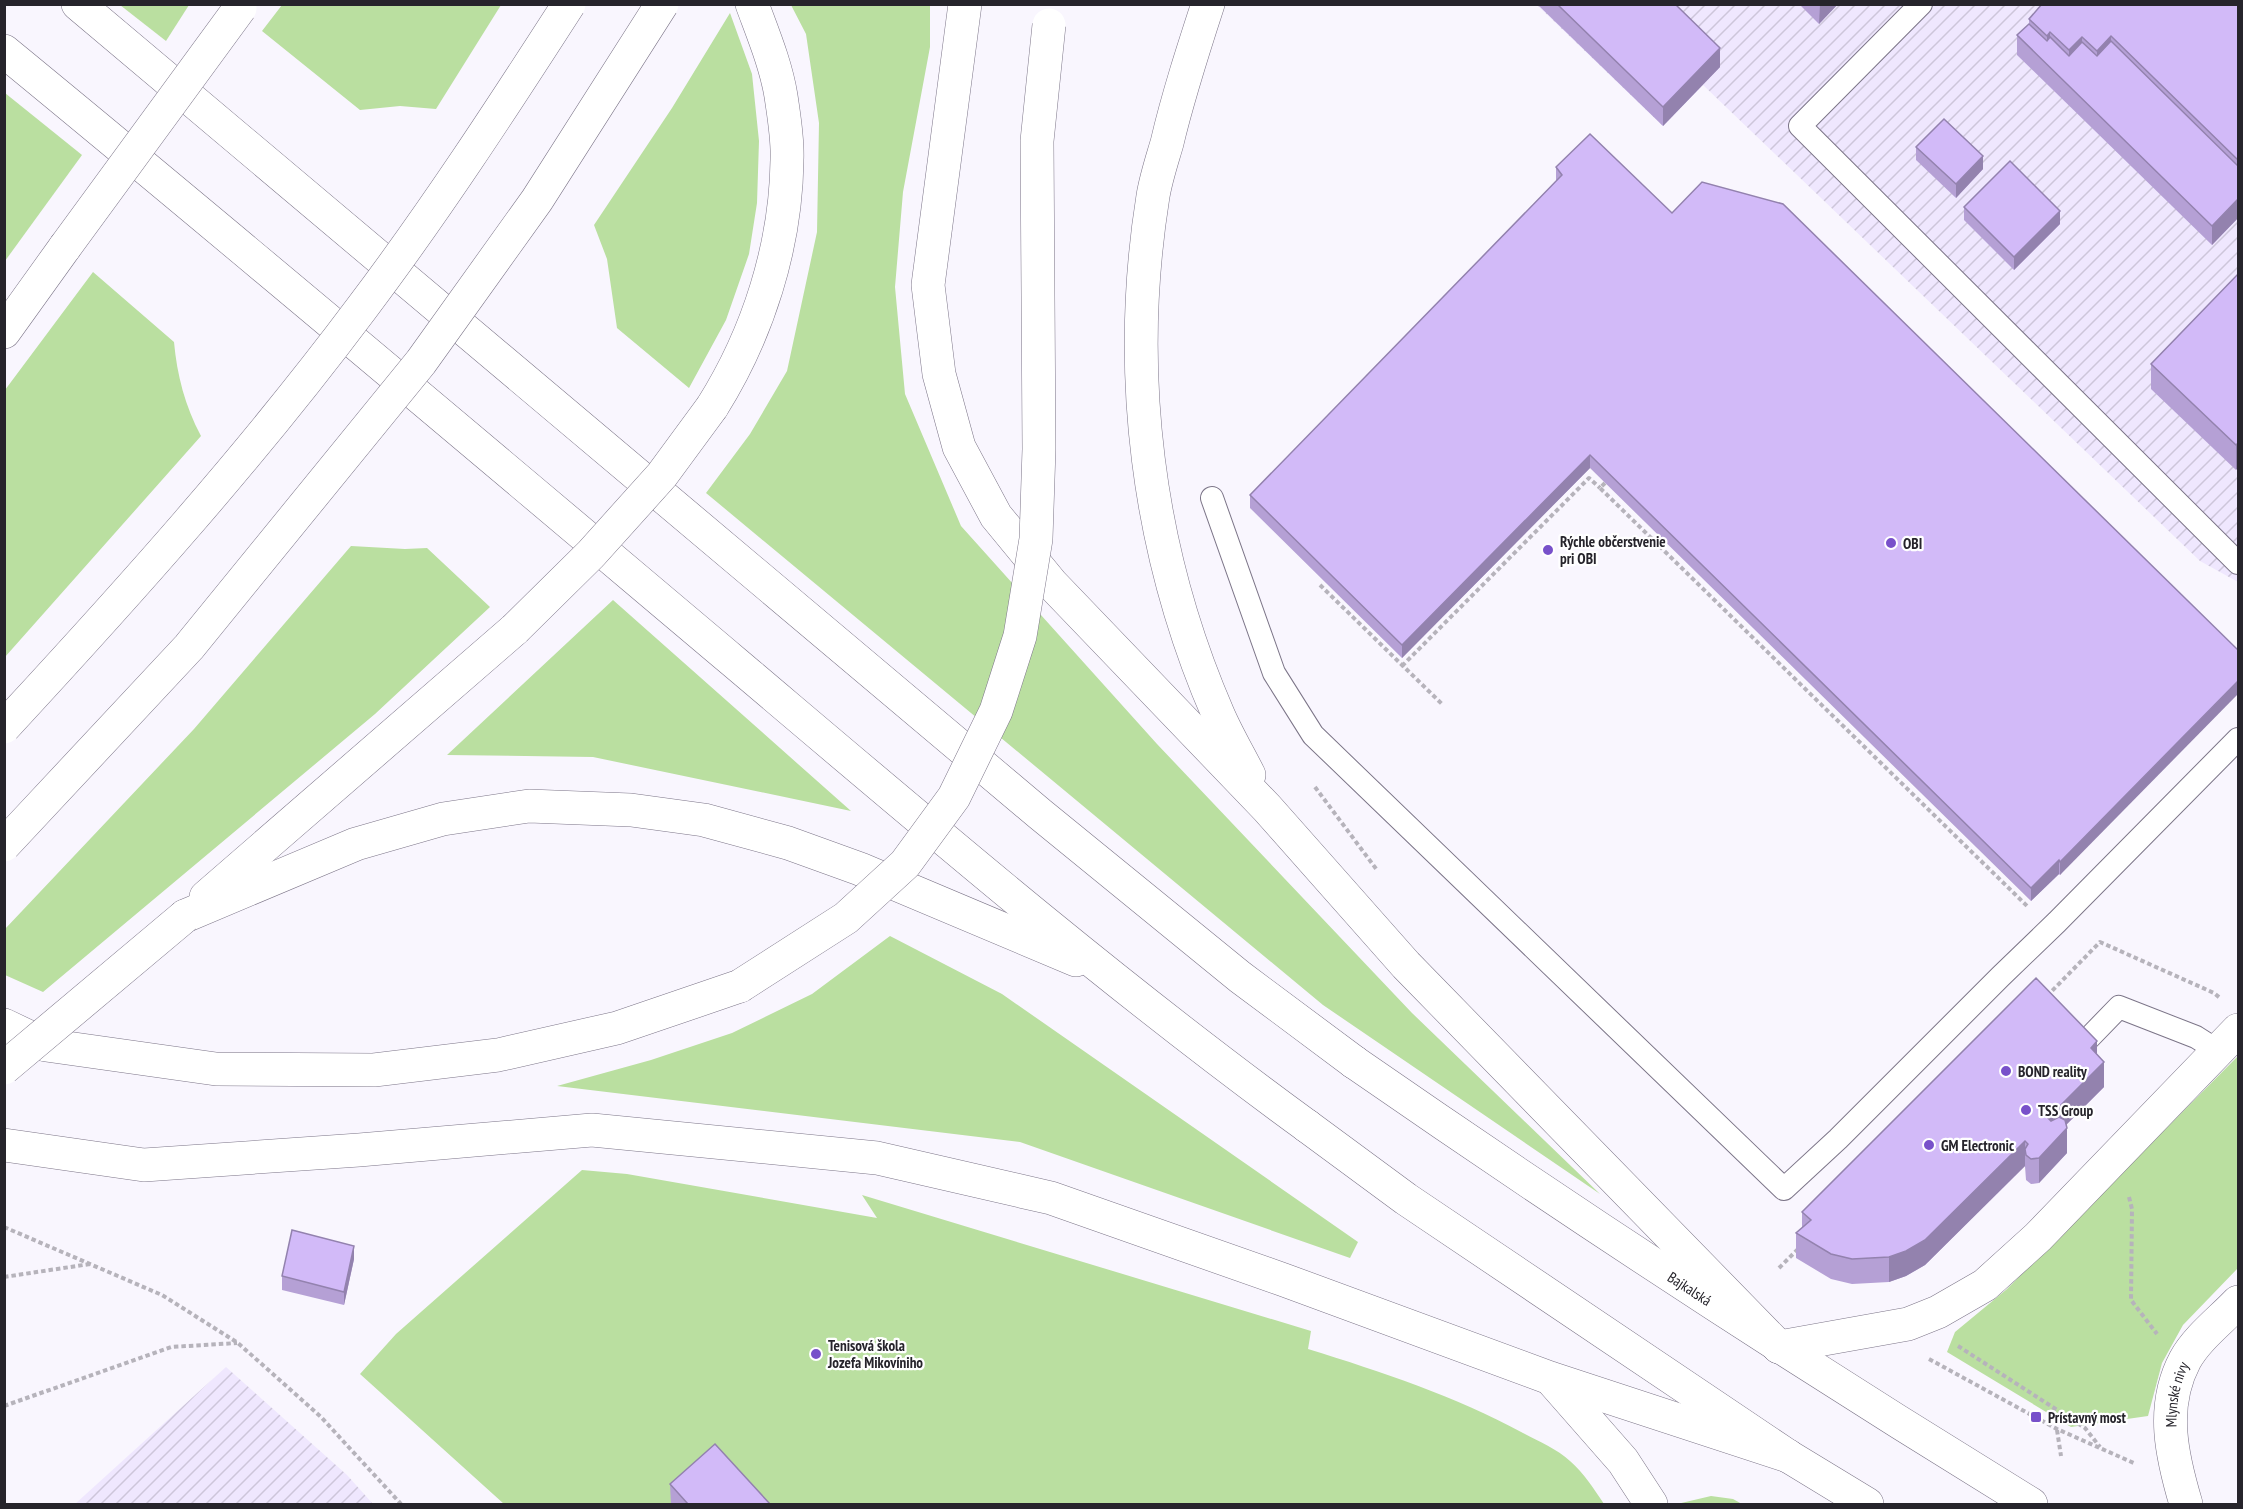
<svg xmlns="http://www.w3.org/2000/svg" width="2243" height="1509" font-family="'PT Sans Narrow',sans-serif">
  <defs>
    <pattern id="industrial-furrows" width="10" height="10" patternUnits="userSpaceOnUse" patternTransform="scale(1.5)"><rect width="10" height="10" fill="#efe7fe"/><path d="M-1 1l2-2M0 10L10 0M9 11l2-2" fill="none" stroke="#cdc6da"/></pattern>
  </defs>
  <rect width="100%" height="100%" fill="#f9f6fe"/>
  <g fill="url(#industrial-furrows)">
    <polygon points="1537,5 2238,5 2238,582 2200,561 1703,85 1663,126"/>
    <polygon points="226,1367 347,1475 373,1504 75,1504"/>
  </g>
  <g fill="#badfa0">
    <polygon points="120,5 189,4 189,5 166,41"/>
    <polygon points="282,5 282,4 501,5 436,109 400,106 360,110 262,31"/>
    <polygon points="791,5 930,5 930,47 903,192 895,287 905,394 961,526 1157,744 1412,1013 1600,1194 1323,1005 706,493 750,434 787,371 817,232 819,123 806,34"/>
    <polygon points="730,13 752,74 759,141 757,203 749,254 726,320 689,388 617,328 607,259 594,225 672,108"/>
    <polygon points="5,93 82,155 5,261"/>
    <path d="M93 272 174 342C177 375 185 406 201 436L5 657V390Z"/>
    <polygon points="351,546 405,549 427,548 490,607 375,714 43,992 5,975 5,929 194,729"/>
    <polygon points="613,600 851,811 593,757 447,755"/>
    <polygon points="890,936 1002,994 1358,1242 1350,1258 1020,1142 557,1086 651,1060 732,1033 812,994"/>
    <polygon points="2238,1056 2238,1268 2183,1325 2162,1363 2148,1416 2071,1427 1947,1352 1955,1332 2007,1289"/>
    <path d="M582 1170 627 1174 877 1218 862 1195 1311 1331 1308 1349C1382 1372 1455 1396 1523 1433 1538 1441 1557 1449 1570 1461 1584 1473 1594 1489 1604 1504H504L360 1374 396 1334Z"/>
    <polygon points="1711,1496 1733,1499 1742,1504 1677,1504"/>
  </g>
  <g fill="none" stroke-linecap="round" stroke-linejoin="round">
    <defs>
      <g id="lane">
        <polyline points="1921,4 1800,126 2238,563"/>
        <polyline points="1212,498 1274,673 1313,735 1784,1189 1838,1139 2001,976 2057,922 2238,739"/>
        <polyline points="2087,1040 2119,1007 2196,1037 2218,1051"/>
      </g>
      <g id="street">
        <polyline points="1779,1347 1908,1324 1938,1312 1985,1285 2038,1237 2238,1030"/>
        <path id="s1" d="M2186 1504C2172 1457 2160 1407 2185 1360 2197 1338 2221 1320 2238 1302"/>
      </g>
      <g id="primary">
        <path id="s2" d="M1354 1062C1576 1216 1801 1363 2031 1504"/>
        <polyline points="1307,1126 1406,1199 1788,1456 1867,1504"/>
      </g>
      <g id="highway">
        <polyline points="78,4 1040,814 1240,977 1354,1062"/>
        <polyline points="965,4 928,285 939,374 959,447 996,516 1052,584 1267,808 1406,965 1779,1347"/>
        <path d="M1208 4C1193 50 1178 96 1167 143 1162 160 1156 178 1153 196 1125 371 1147 551 1218 714 1227 735 1239 755 1249 775"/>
        <path d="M4 51C249 252 491 457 733 661 921 820 1108 981 1307 1126"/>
        <polyline points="4,332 65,247"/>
        <path d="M712 407C758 334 786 246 787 160 788 139 784 117 781 96 776 65 763 34 752 4"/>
        <polyline points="206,897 515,629"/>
        <polyline points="185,916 356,844 443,819 529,806 631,810 704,820 788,843 860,869 1076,960"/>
        <polyline points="4,1025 46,1045 216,1069 374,1070 498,1055 617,1028 740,986"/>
        <polyline points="4,1145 144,1165 359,1150 592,1130 877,1158 1051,1198 1284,1280 1550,1378 1788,1456"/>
        <polyline points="1551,1379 1623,1461 1651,1504"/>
      </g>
    </defs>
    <use href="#lane" stroke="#7c7588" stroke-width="24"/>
    <use href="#street" stroke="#7c7588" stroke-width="34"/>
    <use href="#primary" stroke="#7c7588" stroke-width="34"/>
    <use href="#highway" stroke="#7c7588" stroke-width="34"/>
    <g stroke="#b6b3bb" stroke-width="4" stroke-dasharray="4.5 3" stroke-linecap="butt">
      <polyline points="1605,483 1600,488 2027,906"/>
      <polyline points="1320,585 1442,704"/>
      <polyline points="1402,666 1589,478 1600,488"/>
      <polyline points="1315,787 1377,870"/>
      <polyline points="2047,996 2100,942 2214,993 2220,998"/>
      <polyline points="2129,1197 2132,1209 2131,1300 2157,1334"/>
      <polyline points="4,1227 162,1295 238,1343 321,1417 401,1504"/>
      <polyline points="1779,1268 1800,1247"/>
      <polyline points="4,1277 90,1264"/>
      <polyline points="1958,1346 2085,1428 2100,1447"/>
      <polyline points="1929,1359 2057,1429 2136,1464"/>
      <polyline points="4,1406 171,1347 237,1343"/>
      <polyline points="2057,1430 2061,1456"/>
    </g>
    <use href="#lane" stroke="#fff" stroke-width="22"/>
    <use href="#street" stroke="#fff" stroke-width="33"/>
    <use href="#primary" stroke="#fff" stroke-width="33"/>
    <use href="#highway" stroke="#fff" stroke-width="33"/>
    <defs>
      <g id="highway-bridge">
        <polyline points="65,247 240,8"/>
        <polyline points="515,629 591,554 662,475 712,407"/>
        <path d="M4 727C129 592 251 456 361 309 435 211 502 108 569 4"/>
        <polyline points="4,845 189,647 421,362 537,200 662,4"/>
        <polyline points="740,986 846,918 905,864 954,797 996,711 1020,636 1036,539 1039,449 1037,141 1049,25"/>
        <polyline points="4,1068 185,916"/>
      </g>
    </defs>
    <use href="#highway-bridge" stroke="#7c7588" stroke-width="34" stroke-linecap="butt"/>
    <use href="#highway-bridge" stroke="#fff" stroke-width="33"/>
  </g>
  <g fill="#b5a0d5">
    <polygon points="1537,4 1675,4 1720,67 1663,126"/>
    <polygon points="1799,4 1838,4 1819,24"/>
    <polygon points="2238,4 2238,218 2212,245 2017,55 2017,35 2029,24 2029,19"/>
    <polygon points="1916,147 1983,169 1956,198 1916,160"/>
    <polygon points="1556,167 1672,213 2238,650 2060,875 2059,874 2031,901 1590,468 1402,658 1250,508 1250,495 1556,181"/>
    <polygon points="1964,207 2060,224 2014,270 1964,220"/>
    <polygon points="2238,274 2236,470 2151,389 2151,364"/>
    <polygon points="2097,1055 2104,1087 2066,1125 2067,1153 2039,1183 2031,1184 2026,1180 2025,1166 1925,1265 1906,1276 1889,1282 1852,1284 1831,1279 1796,1258 1796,1233 1802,1228 1802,1212"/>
    <polygon points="354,1259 344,1305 282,1290 282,1276"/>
    <polygon points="670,1484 770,1504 671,1504"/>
  </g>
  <g fill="#9382ae">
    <polygon points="1820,4 1838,4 1819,24"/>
    <polygon points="2050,32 2050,57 2047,61 2047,36"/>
    <polygon points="2111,36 2111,61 2097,76 2097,51"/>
    <polygon points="2082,37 2082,61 2069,75 2069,50"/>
    <polygon points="1720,48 1720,67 1663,126 1663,107"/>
    <polygon points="1983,156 1983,169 1956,198 1956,184"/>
    <polygon points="2238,199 2238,218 2212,245 2212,226"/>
    <polygon points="2060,211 2060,224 2014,270 2014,257"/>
    <polygon points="2238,443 2238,468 2236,470 2236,445"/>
    <polygon points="1590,455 1590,468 1402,658 1402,645"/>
    <polygon points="2238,681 2238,694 2060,875 2060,862"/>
    <polygon points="2059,860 2059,874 2031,901 2031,888"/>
    <polygon points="2097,1041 2097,1066 2091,1048"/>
    <polygon points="2104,1062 2104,1087 2048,1143 2048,1118"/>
    <polygon points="2067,1128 2067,1153 2039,1183 2039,1158"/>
    <polygon points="2025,1141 2025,1166 1925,1265 1906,1276 1889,1282 1889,1257"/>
    <polygon points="354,1246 354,1259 344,1305 344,1292"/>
  </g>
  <g fill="#d2baf8" stroke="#9382ae" stroke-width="1.5">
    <polygon points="1557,4 1675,4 1720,48 1663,107"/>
    <polygon points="2042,4 2238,4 2238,160 2111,36 2097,51 2082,37 2069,50 2050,32 2047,36 2029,19"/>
    <polygon points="2029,24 2047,41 2050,37 2069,56 2082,42 2097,56 2111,41 2238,166 2238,199 2212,226 2017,35"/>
    <polygon points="1944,119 1983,156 1956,184 1916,147"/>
    <polygon points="1590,134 1672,213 1702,182 1783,204 2238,650 2238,681 2060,862 2059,860 2031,888 1590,455 1402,645 1250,495 1562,175 1556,167"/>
    <polygon points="2010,161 2060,211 2014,257 1964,207"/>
    <polygon points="2238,274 2238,443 2236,445 2151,364"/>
    <polygon points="2036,978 2097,1041 2091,1048 2104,1062 2048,1118 2051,1121 2059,1117 2065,1120 2067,1128 2039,1158 2031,1159 2026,1155 2025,1149 2028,1144 2025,1141 1925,1240 1906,1251 1889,1257 1852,1259 1831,1254 1796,1233 1811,1220 1802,1212"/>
    <polygon points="292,1230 354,1246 344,1292 282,1276"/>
    <polygon points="715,1444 770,1504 688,1504 670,1484"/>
  </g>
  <g fill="#7851ca" stroke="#fff" stroke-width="2">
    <circle cx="1891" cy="543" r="6"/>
    <circle cx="1548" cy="550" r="6"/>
    <circle cx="2006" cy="1071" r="6"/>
    <circle cx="2026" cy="1110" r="6"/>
    <circle cx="1929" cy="1145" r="6"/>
    <circle cx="816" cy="1354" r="6"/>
    <rect x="2030" y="1411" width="12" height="12" rx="3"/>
  </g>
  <g text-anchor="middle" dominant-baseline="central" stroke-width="4.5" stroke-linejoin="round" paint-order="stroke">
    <g font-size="15" font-weight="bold" fill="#26242b" stroke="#fff" text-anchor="start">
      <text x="1560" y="541">Rýchle občerstvenie<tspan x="1560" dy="17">pri OBI</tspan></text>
      <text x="1903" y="543">OBI</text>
      <text x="2018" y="1071">BOND reality</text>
      <text x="2038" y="1110">TSS Group</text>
      <text x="1941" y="1145">GM Electronic</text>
      <text x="828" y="1345">Tenisová škola<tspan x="828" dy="17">Jozefa Mikovíniho</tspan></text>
      <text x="2048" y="1417">Prístavný most</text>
    </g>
    <g font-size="15" fill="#26242b" stroke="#fff">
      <text stroke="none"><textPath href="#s2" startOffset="405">Bajkalská</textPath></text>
      <text stroke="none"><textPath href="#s1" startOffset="112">Mlynské nivy</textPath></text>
    </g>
  </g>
  <rect width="2243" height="1509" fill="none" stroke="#26242b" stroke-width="12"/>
</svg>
